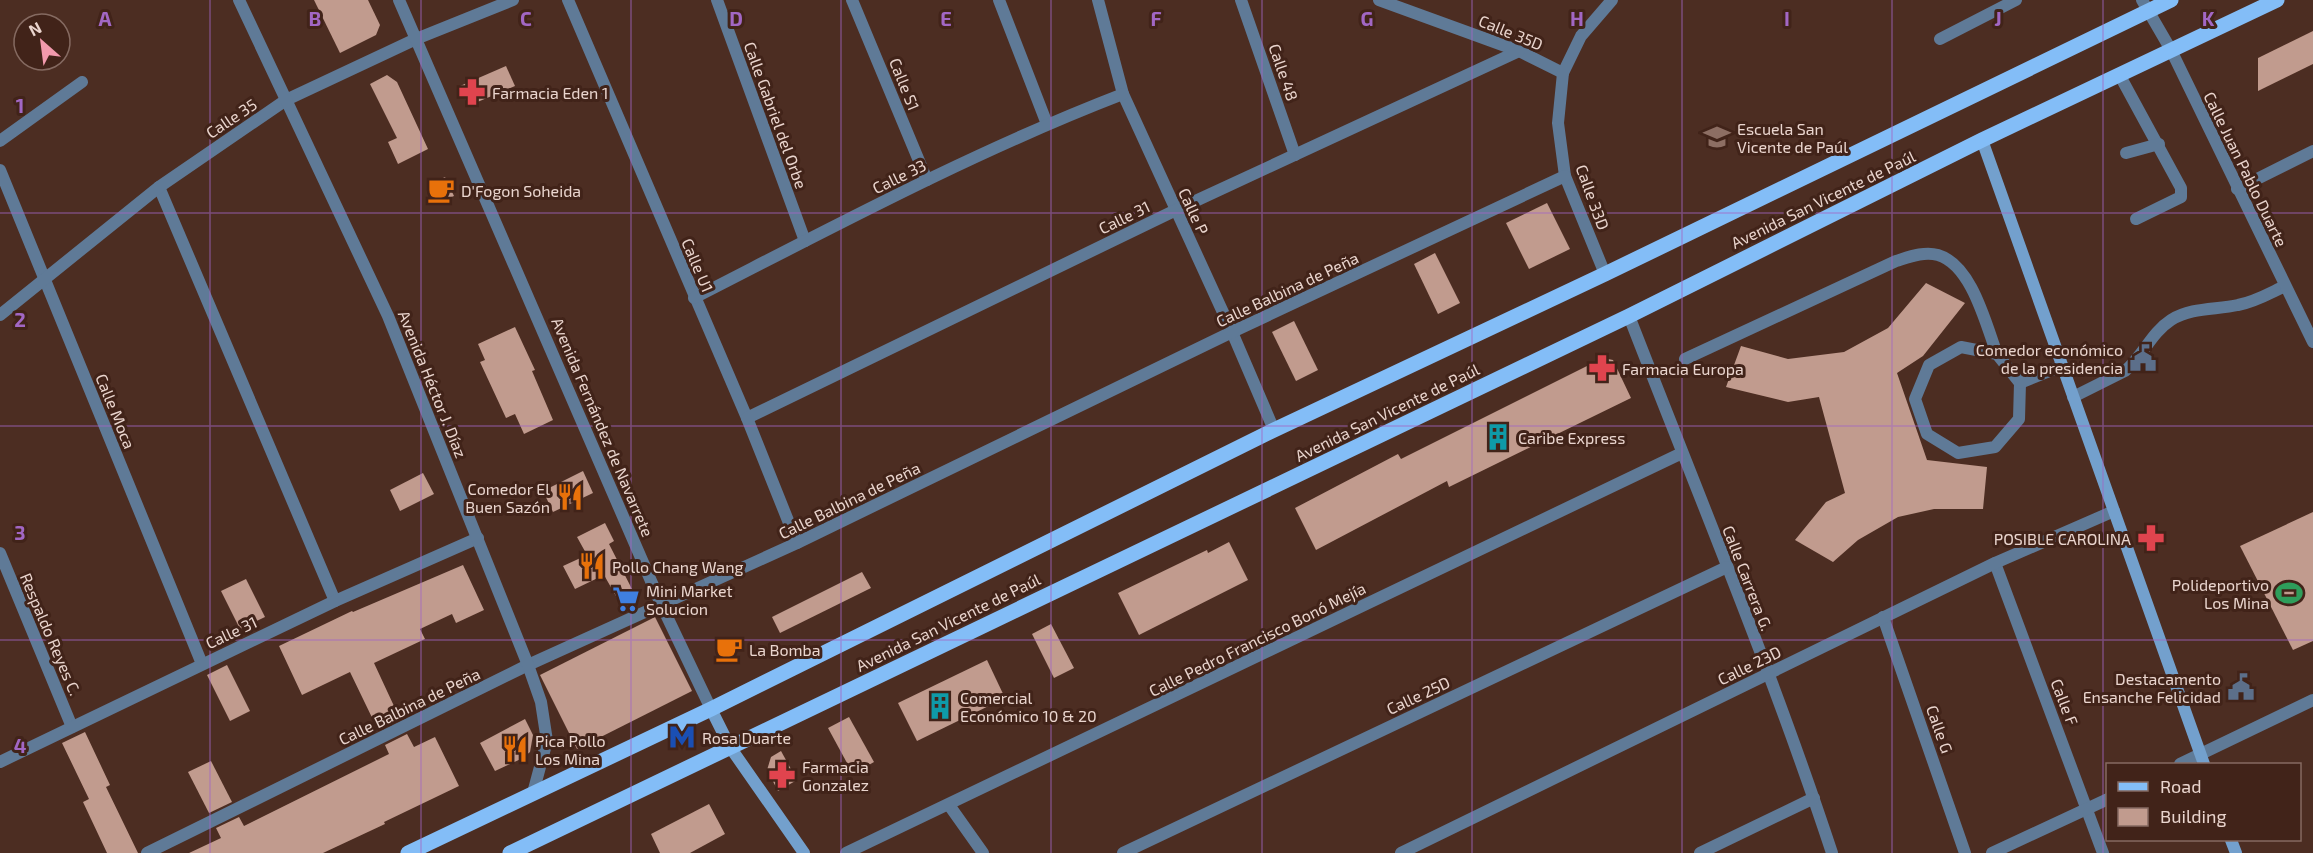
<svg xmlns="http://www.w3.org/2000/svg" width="2313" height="853" font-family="'Exo 2',sans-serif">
  <rect width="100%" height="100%" fill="#4c2d22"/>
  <g fill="#c19b8e">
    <polygon points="314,0 368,0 380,25 376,35 340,53"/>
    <polygon points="2313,31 2313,64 2258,91 2258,58"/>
    <polygon points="506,66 515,86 468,106 460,86"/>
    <polygon points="387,75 397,82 428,149 398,164 388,142 397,138 370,84"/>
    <polygon points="445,177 454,196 436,203 428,185"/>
    <polygon points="1547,203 1570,249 1529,269 1506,223"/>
    <polygon points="1435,253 1460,303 1438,314 1414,264"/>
    <polygon points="1926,283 1965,303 1923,356 1897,373 1927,460 1987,467 1983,509 1934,509 1898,517 1858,540 1833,562 1795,540 1826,502 1845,493 1819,397 1788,402 1726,387 1741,346 1788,359 1844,352 1888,328"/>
    <polygon points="1294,321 1318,370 1296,381 1272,332"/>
    <polygon points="515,327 535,370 532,371 553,420 524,434 515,414 506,418 480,362 485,360 478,344"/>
    <polygon points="1603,358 1613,360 1631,398 1449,487 1447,481 1316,550 1295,508 1398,454 1401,459"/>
    <polygon points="583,471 593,493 553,512 543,491"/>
    <polygon points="423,473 434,494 400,511 390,490"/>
    <polygon points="2313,512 2313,641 2293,650 2240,546"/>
    <polygon points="605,523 614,541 609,544 636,597 632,609 625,612 604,575 575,589 563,566 587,555 577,537"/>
    <polygon points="1229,542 1248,580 1139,635 1118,593 1207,550 1208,553"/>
    <polygon points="463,565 484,610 456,623 452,614 420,629 425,639 374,663 400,719 378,730 350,672 302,695 279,646 352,611 353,612"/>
    <polygon points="862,572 871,588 780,633 772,617"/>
    <polygon points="246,579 265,617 240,629 221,591"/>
    <polygon points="655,617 692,691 577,749 540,675"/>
    <polygon points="1051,624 1074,668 1054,678 1032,634"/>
    <polygon points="987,660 1005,698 917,741 898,703"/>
    <polygon points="227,665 250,711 230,721 207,675"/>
    <polygon points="849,717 874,762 853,774 828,728"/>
    <polygon points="525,719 533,735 530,752 523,758 495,771 480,743"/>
    <polygon points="85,732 110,785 106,787 138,853 107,853 83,802 89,799 62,743"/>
    <polygon points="407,734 414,747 435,737 459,786 384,822 385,824 323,853 189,853 221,838 216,828 239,817 244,826 389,754 385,745"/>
    <polygon points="781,751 797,780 778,791 767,770 771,757"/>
    <polygon points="211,761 232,802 209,813 188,772"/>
    <polygon points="709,804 725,834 690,853 660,853 651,834"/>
  </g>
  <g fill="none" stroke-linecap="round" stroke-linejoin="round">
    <g stroke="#5f7a97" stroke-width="12">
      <polyline points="1940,39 2016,0"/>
      <polyline points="2119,74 2181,188 2181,197 2136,219"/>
      <polyline points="2126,153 2159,144"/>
      <polygon points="1961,347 1997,354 2020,383 2019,419 1995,447 1958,453 1927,434 1915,399 1929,365"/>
      <path d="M1685 359 1896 261C1909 257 1924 251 1938 255 1972 265 1986 325 1997 354"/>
      <polyline points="2020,383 2062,366"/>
      <path d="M2073 397 2125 371C2143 356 2151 333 2171 320 2192 307 2216 310 2238 305 2255 302 2270 293 2285 286"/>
    </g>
    <g stroke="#5f7a97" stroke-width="12">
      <polyline points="568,0 747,418 797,543"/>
      <polyline points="717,0 805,241"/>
      <polyline points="852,0 927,180"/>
      <polyline points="999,0 1047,124"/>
      <polyline points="1098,0 1123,94 1232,332 1274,430"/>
      <polyline points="1241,0 1295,155"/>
      <polyline points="1379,0 1519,51 1563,73"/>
      <polyline points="2142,0 2171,50 2313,342"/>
      <polyline points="0,141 82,82"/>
      <polyline points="0,170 202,664"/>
      <polyline points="159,187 335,601"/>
      <polyline points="2237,189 2313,151"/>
      <polyline points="1605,274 1565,176 1558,123 1563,73 1581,36 1612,0"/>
      <path d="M694 298C835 226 975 151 1123 94"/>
      <polyline points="0,315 159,187 286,100 416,39 513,0"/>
      <path d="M1629 316C1698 494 1772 671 1832 853"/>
      <polyline points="747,418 1176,210 1519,51"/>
      <polyline points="0,553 72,727"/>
      <polyline points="1995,563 2103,853"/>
      <polyline points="1883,617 1965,853"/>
      <polyline points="0,762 335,601 478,538"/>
      <polyline points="2180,764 2313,700"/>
      <polyline points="949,805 983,853"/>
      <polyline points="147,853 528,665 797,543 1232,332 1565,176"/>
      <polyline points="846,853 1682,453"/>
      <polyline points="1123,853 1727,567"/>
      <polyline points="1401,853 1995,563 2114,511"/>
      <polyline points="1700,853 1814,798"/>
      <polyline points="1992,853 2108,799"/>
    </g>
    <g stroke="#5f7a97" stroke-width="12">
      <polyline points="239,0 388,316 528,665 541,702 547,741 533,793"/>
      <polyline points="399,0 661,604 711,709"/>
    </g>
    <g stroke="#73a0cd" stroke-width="12">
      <polyline points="1982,140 2204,764"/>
      <polyline points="711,709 730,747 804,853"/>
      <polyline points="2231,840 2236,853"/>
    </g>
    <g stroke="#83bdf7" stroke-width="15">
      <polyline points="408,853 711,709 1274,430 1605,274 2171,0"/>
      <polyline points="510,853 1629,316 1982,140 2277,0"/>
    </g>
  </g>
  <path fill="none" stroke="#a267c4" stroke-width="1.5" stroke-opacity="0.55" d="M210 0V853M421 0V853M631 0V853M841 0V853M1051 0V853M1262 0V853M1472 0V853M1682 0V853M1892 0V853M2103 0V853M0 213H2313M0 426H2313M0 640H2313"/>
  <defs>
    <symbol id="pharmacy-bare" viewBox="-9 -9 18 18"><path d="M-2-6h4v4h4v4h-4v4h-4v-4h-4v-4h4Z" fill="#e0444e" stroke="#412319" stroke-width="2.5" paint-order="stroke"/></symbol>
    <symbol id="school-bare" viewBox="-9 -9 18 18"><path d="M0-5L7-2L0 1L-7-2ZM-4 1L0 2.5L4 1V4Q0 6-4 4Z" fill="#8d6e63" stroke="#412319" stroke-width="2.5" paint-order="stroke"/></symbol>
    <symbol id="cafe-bare" viewBox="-9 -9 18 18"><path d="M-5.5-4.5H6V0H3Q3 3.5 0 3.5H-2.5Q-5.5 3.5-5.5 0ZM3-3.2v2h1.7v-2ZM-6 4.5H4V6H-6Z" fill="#e8710a" stroke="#412319" stroke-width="2.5" paint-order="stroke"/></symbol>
    <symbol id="civic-bare" viewBox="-9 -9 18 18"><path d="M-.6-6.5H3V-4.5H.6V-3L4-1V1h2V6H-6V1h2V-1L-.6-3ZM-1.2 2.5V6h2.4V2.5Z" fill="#5c6f8a" stroke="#412319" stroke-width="2.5" paint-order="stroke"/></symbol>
    <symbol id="building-bare" viewBox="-9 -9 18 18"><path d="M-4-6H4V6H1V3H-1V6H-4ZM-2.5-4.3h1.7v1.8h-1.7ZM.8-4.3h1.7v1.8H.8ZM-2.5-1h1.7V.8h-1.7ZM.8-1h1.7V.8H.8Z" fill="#0f9aa8" stroke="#412319" stroke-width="2.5" paint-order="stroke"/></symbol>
    <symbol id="restaurant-bare" viewBox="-9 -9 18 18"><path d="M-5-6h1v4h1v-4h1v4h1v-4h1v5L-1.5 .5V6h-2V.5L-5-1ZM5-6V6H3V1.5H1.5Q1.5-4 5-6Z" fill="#e8710a" stroke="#412319" stroke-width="2.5" paint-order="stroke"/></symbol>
    <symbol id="stadium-bare" viewBox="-9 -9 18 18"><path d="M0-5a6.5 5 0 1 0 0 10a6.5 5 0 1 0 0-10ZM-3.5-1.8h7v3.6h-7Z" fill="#2e9e5b" stroke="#412319" stroke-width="2.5" paint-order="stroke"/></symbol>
    <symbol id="supermarket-bare" viewBox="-9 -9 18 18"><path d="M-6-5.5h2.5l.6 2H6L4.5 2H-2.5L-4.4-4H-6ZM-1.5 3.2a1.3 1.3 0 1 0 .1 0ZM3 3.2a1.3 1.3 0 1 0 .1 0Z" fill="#3f7fe0" stroke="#412319" stroke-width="2.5" paint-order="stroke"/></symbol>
    <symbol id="metro-bare" viewBox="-9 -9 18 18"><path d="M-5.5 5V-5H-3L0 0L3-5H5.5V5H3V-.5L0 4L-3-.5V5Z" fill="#1a4fb4" stroke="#412319" stroke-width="2.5" paint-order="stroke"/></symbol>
  </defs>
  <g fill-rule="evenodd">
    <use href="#pharmacy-bare" x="453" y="73" width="38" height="38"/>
    <use href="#school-bare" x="1698" y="118" width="38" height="38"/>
    <use href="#cafe-bare" x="422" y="171" width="38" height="38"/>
    <use href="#civic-bare" x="2124" y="339" width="38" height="38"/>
    <use href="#pharmacy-bare" x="1583" y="349" width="38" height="38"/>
    <use href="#building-bare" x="1479" y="418" width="38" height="38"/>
    <use href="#restaurant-bare" x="551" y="478" width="38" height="38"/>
    <use href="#pharmacy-bare" x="2132" y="519" width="38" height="38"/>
    <use href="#restaurant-bare" x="573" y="547" width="38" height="38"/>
    <use href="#stadium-bare" x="2270" y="574" width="38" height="38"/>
    <use href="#supermarket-bare" x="607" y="580" width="38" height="38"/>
    <use href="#cafe-bare" x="710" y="630" width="38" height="38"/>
    <use href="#civic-bare" x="2222" y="668" width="38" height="38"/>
    <use href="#building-bare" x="921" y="687" width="38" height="38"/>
    <use href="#metro-bare" x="663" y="718" width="38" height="38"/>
    <use href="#restaurant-bare" x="496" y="730" width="38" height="38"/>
    <use href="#pharmacy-bare" x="763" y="756" width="38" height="38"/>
  </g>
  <g text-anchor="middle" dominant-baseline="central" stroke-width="6" stroke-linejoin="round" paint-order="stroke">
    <g font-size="16" fill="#ead5ce" stroke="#412319">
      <text transform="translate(1511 32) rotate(22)">Calle 35D</text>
      <text transform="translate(1284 72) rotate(71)">Calle 48</text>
      <text transform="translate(905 84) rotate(68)">Calle S1</text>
      <text transform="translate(776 115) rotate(70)">Calle Gabriel del Orbe</text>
      <text transform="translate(231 118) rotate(-34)">Calle 35</text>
      <text transform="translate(2246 169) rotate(64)">Calle Juan Pablo Duarte</text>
      <text transform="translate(899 176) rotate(-26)">Calle 33</text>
      <text transform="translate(1593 197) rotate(70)">Calle 33D</text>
      <text transform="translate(1823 199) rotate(-26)">Avenida San Vicente de Paúl</text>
      <text transform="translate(1194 211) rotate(65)">Calle P</text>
      <text transform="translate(1124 217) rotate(-26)">Calle 31</text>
      <text transform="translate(698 265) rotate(67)">Calle U1</text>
      <text transform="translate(1287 289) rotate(-25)">Calle Balbina de Peña</text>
      <text transform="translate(433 384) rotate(68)">Avenida Héctor J. Díaz</text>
      <text transform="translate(116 411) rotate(68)">Calle Moca</text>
      <text transform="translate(1387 412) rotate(-26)">Avenida San Vicente de Paúl</text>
      <text transform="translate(603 427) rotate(67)">Avenida Fernández de Navarrete</text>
      <text transform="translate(849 500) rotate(-26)">Calle Balbina de Peña</text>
      <text transform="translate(1748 578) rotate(69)">Calle Carrera G.</text>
      <text transform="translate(948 622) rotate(-26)">Avenida San Vicente de Paúl</text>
      <text transform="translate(231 632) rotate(-25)">Calle 31</text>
      <text transform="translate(51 634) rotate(67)">Respaldo Reyes C.</text>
      <text transform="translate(1257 639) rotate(-26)">Calle Pedro Francisco Bonó Mejía</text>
      <text transform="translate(1749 665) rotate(-26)">Calle 23D</text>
      <text transform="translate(1418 695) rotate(-25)">Calle 25D</text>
      <text transform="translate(2065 702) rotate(69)">Calle F</text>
      <text transform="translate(409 706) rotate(-26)">Calle Balbina de Peña</text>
      <text transform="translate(1940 729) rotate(71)">Calle G</text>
    </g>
    <g font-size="16" fill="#ead5ce" stroke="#412319" text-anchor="start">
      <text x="492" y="92">Farmacia Eden 1</text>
      <text x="1737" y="128">Escuela San<tspan x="1737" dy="18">Vicente de Paúl</tspan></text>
      <text x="461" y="190">D'Fogon Soheida</text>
      <text x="2123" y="349" text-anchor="end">Comedor económico<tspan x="2123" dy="18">de la presidencia</tspan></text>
      <text x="1622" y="368">Farmacia Europa</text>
      <text x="1518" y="437">Caribe Express</text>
      <text x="550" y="488" text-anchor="end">Comedor El<tspan x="550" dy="18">Buen Sazón</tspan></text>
      <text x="2131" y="538" text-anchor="end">POSIBLE CAROLINA</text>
      <text x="612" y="566">Pollo Chang Wang</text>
      <text x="2269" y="584" text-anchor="end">Polideportivo<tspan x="2269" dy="18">Los Mina</tspan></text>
      <text x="646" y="590">Mini Market<tspan x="646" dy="18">Solucion</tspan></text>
      <text x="749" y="649">La Bomba</text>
      <text x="2221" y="678" text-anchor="end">Destacamento<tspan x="2221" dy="18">Ensanche Felicidad</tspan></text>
      <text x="960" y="697">Comercial<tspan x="960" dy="18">Económico 10 &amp; 20</tspan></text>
      <text x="702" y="737">Rosa Duarte</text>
      <text x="535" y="740">Pica Pollo<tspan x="535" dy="18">Los Mina</tspan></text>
      <text x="802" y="766">Farmacia<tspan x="802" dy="18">Gonzalez</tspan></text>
    </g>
  </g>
  <g font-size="20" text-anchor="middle" font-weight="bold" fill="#a267c4" stroke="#412319" stroke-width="6" stroke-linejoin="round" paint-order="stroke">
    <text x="105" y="26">A</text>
    <text x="315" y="26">B</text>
    <text x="526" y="26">C</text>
    <text x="736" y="26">D</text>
    <text x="946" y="26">E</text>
    <text x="1156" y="26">F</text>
    <text x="1367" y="26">G</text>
    <text x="1577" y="26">H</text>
    <text x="1787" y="26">I</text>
    <text x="1998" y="26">J</text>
    <text x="2208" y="26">K</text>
    <text x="20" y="113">1</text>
    <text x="20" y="327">2</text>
    <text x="20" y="540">3</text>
    <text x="20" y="753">4</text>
  </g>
  <rect x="2106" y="763" width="195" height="78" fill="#412319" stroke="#856a61" stroke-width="1.5"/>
  <rect x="2118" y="782" width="30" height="9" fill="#83bdf7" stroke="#856a61" stroke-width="1.5"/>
  <text x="2160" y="793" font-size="18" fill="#ead5ce">Road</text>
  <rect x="2118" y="808" width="30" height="18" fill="#c19b8e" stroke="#856a61" stroke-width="1.5"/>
  <text x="2160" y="823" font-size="18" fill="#ead5ce">Building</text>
  <g transform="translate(42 42) rotate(332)"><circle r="28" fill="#412319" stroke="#856a61" stroke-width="1.5"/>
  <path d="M0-4.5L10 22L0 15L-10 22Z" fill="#f29aad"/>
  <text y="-9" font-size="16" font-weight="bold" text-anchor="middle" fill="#ead5ce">N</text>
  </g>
</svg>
